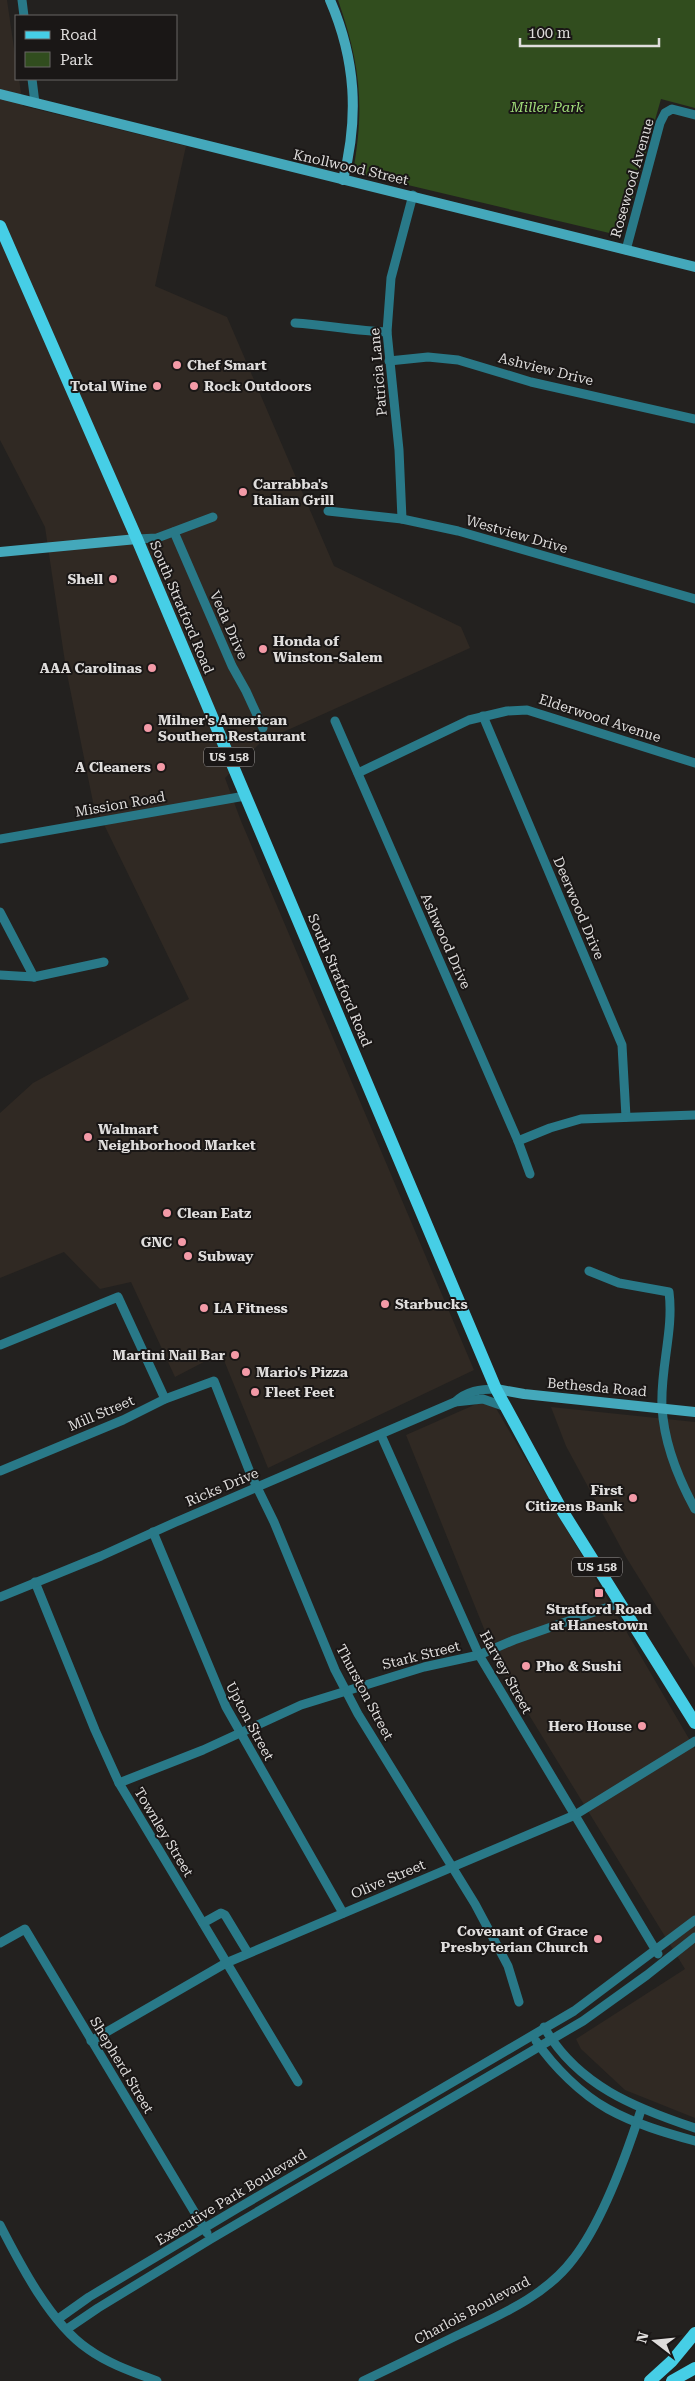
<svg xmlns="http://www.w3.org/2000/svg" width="695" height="2381" font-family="'Roboto Serif',serif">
  <rect width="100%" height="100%" fill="#23211f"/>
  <g fill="#302923">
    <polygon points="0,0 7,0 16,62 16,79 19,79 23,106 186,146 155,286 227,317 334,566 461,627 470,648 261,742 225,778 241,821 474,1370 268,1468 221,1353 175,1377 131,1282 100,1289 64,1252 0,1278 0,1113 33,1083 189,999 93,802 66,669 45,527 0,440"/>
    <polygon points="490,1398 695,1749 695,2118 625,2090 581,2049 576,2039 685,1969 499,1666 406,1435"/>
    <polygon points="551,1407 695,1422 695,1668 626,1557 566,1446"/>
  </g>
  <path fill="#314d1e" d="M338 0H695V108L661 99 622 236 353 172C365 106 360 63 338 0Z"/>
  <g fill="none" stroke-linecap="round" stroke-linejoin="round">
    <g stroke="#297988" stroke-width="9">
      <polyline points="22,0 24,16"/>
      <polyline points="32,79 35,103"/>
      <polyline points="626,250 660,123 665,113 672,109 695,115"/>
      <path d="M295 323C326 325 356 331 387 332"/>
      <polyline points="389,361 428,357 458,360 531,382 695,419"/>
      <polyline points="328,511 402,519 458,531 695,599"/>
      <polyline points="402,519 399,450 387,332 391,278 413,195"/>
      <polyline points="174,532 232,666 246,691 263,728"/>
      <polyline points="137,539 157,538 213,517"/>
      <polyline points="483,716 622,1045 626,1117"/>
      <polyline points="335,721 518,1141 530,1174"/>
      <polyline points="358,773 469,720 507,711 527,710 695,763"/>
      <polyline points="0,839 245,796"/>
      <polyline points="0,912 34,977"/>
      <polyline points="0,975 34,977 104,962"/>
      <polyline points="518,1141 550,1128 581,1119 695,1115"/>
      <path d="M589 1271 619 1283 669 1292C674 1330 660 1368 662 1407 664 1443 678 1478 695 1509"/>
      <polyline points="0,1345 118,1297 165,1399"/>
      <polyline points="455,1402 483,1399 506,1407"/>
      <polyline points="381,1435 479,1655 658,1954"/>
      <polyline points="0,1471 123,1420 165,1399 214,1381 251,1475 274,1522 335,1670 358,1714 475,1904 508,1966 519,2002"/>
      <polyline points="153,1532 226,1707 343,1913"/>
      <polyline points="35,1582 95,1730 119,1783 298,2082"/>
      <path d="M0 1597 101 1556 176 1522 455 1402C467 1391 480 1389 496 1389"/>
      <polyline points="119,1783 203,1750 301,1705 424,1667 479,1655 514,1640 620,1603"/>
      <polyline points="203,1923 221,1913 225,1915 248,1953"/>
      <polyline points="0,1943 25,1929 207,2233"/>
      <path d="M544 2027C577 2085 635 2108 695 2128"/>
      <polyline points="91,2041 226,1963 575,1815 695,1741"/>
      <path d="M536 2041C554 2067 581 2094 608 2109 635 2124 666 2133 695 2141"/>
      <path d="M0 2225C20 2264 51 2324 88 2349 109 2364 133 2372 157 2381"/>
      <polyline points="58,2319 89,2297 238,2208 574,2011 695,1920"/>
      <polyline points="67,2329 98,2308 211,2239 583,2021 647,1975 695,1937"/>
      <path d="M363 2381C395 2366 427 2350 458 2335 500 2315 546 2296 574 2258 602 2222 627 2153 641 2110"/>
    </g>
    <g stroke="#44a8bb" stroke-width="10">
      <path d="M330 0C356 60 359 117 343 180"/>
      <polyline points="0,94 695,267"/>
      <polyline points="0,552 137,539"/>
      <polyline points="496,1389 524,1394 695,1412"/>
    </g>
    <g stroke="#46cee6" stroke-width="12">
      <polyline points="0,226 137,539 496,1389 563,1512 695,1723"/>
      <polyline points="650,2381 672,2361 695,2333"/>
      <polyline points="672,2381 695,2368"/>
    </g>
  </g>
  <g fill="#f39aa7" stroke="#1a1716" stroke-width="2">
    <circle cx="177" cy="365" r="5"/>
    <circle cx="157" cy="386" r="5"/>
    <circle cx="194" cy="386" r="5"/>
    <circle cx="243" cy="492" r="5"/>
    <circle cx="113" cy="579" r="5"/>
    <circle cx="263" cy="649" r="5"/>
    <circle cx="152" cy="668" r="5"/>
    <circle cx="148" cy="728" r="5"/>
    <circle cx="161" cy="767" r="5"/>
    <circle cx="88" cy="1137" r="5"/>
    <circle cx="167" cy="1213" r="5"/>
    <circle cx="182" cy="1242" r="5"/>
    <circle cx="188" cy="1256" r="5"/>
    <circle cx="385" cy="1304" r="5"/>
    <circle cx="204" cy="1308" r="5"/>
    <circle cx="235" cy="1355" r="5"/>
    <circle cx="246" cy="1372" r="5"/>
    <circle cx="255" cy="1392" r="5"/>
    <circle cx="633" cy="1498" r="5"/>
    <rect x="594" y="1588" width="10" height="10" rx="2.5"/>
    <circle cx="526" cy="1666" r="5"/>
    <circle cx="642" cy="1726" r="5"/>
    <circle cx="598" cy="1939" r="5"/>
  </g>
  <g text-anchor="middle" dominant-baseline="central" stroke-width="4" stroke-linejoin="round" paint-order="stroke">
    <g fill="#1a1716" stroke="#a4a2a1" stroke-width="1">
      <rect x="204" y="747.5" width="50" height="19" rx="4"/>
      <rect x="572" y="1557.5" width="50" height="19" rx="4"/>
    </g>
    <g font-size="12" font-weight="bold" fill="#dfdddc">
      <text x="229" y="757">US 158</text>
      <text x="597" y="1567">US 158</text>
    </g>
    <g font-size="14" font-style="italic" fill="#a2df7b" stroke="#1a1716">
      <text x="547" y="107">Miller Park</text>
    </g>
    <g font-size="14" fill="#dfdddc" stroke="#1a1716">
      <text transform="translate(351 167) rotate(13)">Knollwood Street</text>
      <text transform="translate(632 178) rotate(-74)">Rosewood Avenue</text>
      <text transform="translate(546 369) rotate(14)">Ashview Drive</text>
      <text transform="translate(378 372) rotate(-95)">Patricia Lane</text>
      <text transform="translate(517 534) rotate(16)">Westview Drive</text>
      <text transform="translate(182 607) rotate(67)">South Stratford Road</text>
      <text transform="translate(229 625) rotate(66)">Veda Drive</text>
      <text transform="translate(600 718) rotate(18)">Elderwood Avenue</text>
      <text transform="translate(120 804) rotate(-10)">Mission Road</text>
      <text transform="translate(579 908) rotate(67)">Deerwood Drive</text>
      <text transform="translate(446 941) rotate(66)">Ashwood Drive</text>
      <text transform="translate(340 980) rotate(67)">South Stratford Road</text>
      <text transform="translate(597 1387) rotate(5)">Bethesda Road</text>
      <text transform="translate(101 1413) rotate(-23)">Mill Street</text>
      <text transform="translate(222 1487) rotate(-23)">Ricks Drive</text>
      <text transform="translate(421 1655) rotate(-14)">Stark Street</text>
      <text transform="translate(506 1672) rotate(61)">Harvey Street</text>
      <text transform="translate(365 1692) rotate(62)">Thurston Street</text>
      <text transform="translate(250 1721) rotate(62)">Upton Street</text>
      <text transform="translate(164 1832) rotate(59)">Townley Street</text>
      <text transform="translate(388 1879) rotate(-23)">Olive Street</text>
      <text transform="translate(122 2065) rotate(59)">Shepherd Street</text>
      <text transform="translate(231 2197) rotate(-31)">Executive Park Boulevard</text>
      <text transform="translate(472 2310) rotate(-28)">Charlois Boulevard</text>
    </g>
    <g font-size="14" font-weight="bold" fill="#dfdddc" stroke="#1a1716" text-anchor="start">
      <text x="187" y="365">Chef Smart</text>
      <text x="147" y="386" text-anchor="end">Total Wine</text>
      <text x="204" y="386">Rock Outdoors</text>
      <text x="253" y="484">Carrabba's<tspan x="253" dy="16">Italian Grill</tspan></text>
      <text x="103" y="579" text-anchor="end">Shell</text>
      <text x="273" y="641">Honda of<tspan x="273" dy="16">Winston-Salem</tspan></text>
      <text x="142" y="668" text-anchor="end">AAA Carolinas</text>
      <text x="158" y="720">Milner's American<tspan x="158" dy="16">Southern Restaurant</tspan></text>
      <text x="151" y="767" text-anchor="end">A Cleaners</text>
      <text x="98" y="1129">Walmart<tspan x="98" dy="16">Neighborhood Market</tspan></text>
      <text x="177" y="1213">Clean Eatz</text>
      <text x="172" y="1242" text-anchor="end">GNC</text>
      <text x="198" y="1256">Subway</text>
      <text x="395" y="1304">Starbucks</text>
      <text x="214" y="1308">LA Fitness</text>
      <text x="225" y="1355" text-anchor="end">Martini Nail Bar</text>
      <text x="256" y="1372">Mario's Pizza</text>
      <text x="265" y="1392">Fleet Feet</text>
      <text x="623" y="1490" text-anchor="end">First<tspan x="623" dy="16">Citizens Bank</tspan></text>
      <text x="599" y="1609" text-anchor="middle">Stratford Road<tspan x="599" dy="16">at Hanestown</tspan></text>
      <text x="536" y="1666">Pho &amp; Sushi</text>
      <text x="632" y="1726" text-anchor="end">Hero House</text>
      <text x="588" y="1931" text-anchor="end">Covenant of Grace<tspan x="588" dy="16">Presbyterian Church</tspan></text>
    </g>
  </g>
  <rect x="15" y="15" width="162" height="65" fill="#1a1716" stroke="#696665"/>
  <rect x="25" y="31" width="25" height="8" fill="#46cee6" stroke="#696665"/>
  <text x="60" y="40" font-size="15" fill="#dfdddc">Road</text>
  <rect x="25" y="52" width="25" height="15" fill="#314d1e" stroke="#696665"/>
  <text x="60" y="65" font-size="15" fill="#dfdddc">Park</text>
  <g transform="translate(655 2341) rotate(286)" stroke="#1a1716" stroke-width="4" paint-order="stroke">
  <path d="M0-4L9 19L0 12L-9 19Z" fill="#dfdddc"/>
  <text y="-8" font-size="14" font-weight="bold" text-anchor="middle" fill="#dfdddc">N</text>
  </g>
  <path d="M520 38v8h139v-8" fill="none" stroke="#dfdddc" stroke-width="2.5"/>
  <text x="528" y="38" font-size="15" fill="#dfdddc" stroke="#1a1716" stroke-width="4" paint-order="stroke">100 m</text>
</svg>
